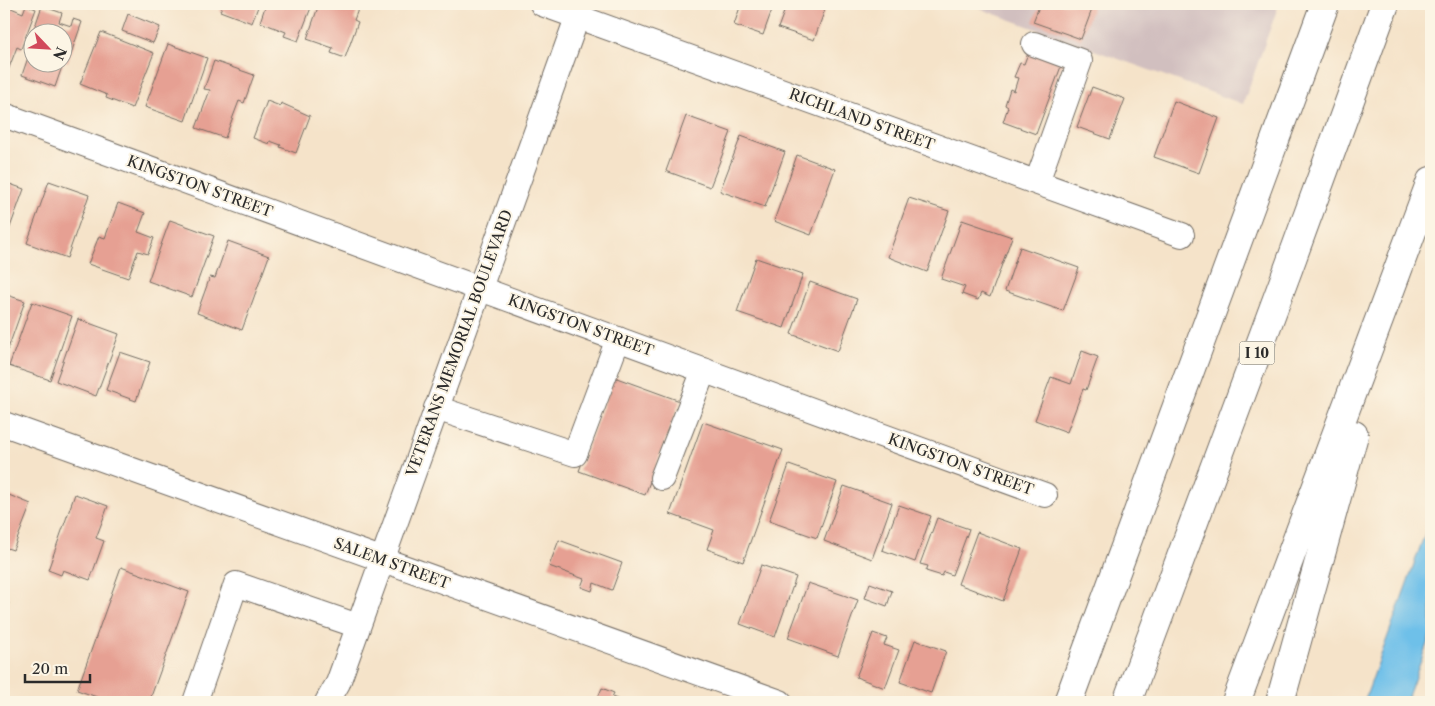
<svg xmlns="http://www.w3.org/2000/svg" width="1435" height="706" font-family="'Libre Caslon Text',serif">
  <rect width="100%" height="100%" fill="#fcf5e5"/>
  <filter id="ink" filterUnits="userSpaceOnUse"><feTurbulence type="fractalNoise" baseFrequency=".02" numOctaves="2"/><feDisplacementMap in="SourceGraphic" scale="10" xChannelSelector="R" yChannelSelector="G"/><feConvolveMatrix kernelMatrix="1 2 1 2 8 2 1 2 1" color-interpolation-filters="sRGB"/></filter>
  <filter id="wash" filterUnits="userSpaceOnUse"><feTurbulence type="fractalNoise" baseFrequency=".0096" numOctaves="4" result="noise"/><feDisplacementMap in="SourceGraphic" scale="20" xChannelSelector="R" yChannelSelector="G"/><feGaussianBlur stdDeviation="1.12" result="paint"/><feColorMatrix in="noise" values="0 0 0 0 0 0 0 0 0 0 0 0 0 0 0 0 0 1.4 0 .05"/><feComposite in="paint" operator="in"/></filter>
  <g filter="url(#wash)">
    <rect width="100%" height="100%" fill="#f5e3c9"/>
    <polygon fill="#d1bfbf" points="967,4 1279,4 1243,104"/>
    <polygon fill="#6ec0e9" stroke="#4c768a" points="1431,517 1431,633 1406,702 1364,702"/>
    <g id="blocks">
      <g fill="#e6a093">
        <polygon points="223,4 259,4 252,23 220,11"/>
        <polygon points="266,4 308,4 312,5 298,41 284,36 286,32 260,22"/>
        <polygon points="324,4 360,4 354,20 358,22 345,58 331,53 333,48 307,39 318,7 322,9"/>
        <polygon points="741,4 774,4 763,35 734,25"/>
        <polygon points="787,4 827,4 814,40 778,28"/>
        <polygon points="1040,4 1094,4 1081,39 1033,22"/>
        <polygon points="4,5 23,13 26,5 36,9 21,49 17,47 7,73 4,71"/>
        <polygon points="42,6 62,13 59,22 71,26 73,19 82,22 68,62 64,61 55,87 22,75 31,49 27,48 32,34 32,62 62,62 62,32 33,32"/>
        <polygon points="128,14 160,27 153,43 122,31"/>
        <polygon points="101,32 154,53 132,108 106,98 107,95 80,84"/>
        <polygon points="168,44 207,58 185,121 145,107"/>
        <polygon points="1030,48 1063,61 1036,134 1003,122 1008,107 1005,105 1010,89 1014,91 1018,78 1014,77 1020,63 1024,64"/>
        <polygon points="214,61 254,75 244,103 239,101 225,138 196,128 210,90 204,89"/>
        <polygon points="1092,87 1125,99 1110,139 1077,127"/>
        <polygon points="267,101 280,106 281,103 310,116 296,153 280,147 281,145 270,141 269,144 253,138"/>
        <polygon points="1174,101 1219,118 1199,173 1154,157"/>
        <polygon points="686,116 731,132 710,187 666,171"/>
        <polygon points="741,136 785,152 765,207 720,191"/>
        <polygon points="797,155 835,169 811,235 774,221"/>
        <polygon points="49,181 89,195 67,258 27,243"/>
        <polygon points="4,182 24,189 9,230 4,229"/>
        <polygon points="909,198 949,211 927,272 888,257"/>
        <polygon points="118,203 145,213 138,232 154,238 148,254 138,251 128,278 88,264 99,236 105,238"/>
        <polygon points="170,220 214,236 192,297 148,281"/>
        <polygon points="962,220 1012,237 990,297 981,293 978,300 962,294 965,287 941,279"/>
        <polygon points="228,241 269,256 242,330 197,313 210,277 215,278"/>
        <polygon points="1020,247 1079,268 1063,311 1005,291"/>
        <polygon points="756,258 803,274 784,328 737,312"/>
        <polygon points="810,282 857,299 838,351 791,334"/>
        <polygon points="4,294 25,301 4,360"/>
        <polygon points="32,302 72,316 50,380 9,366"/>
        <polygon points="78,319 119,334 96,396 56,381"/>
        <polygon points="1082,351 1098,357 1086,390 1083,389 1067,432 1035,420 1051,377 1071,384"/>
        <polygon points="120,352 150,362 136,401 106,390"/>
        <polygon points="614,377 680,401 645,495 579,471"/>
        <polygon points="703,422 783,450 743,562 707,549 714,530 670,514"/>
        <polygon points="789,465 837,482 817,538 769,521"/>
        <polygon points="844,486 892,503 872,559 824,541"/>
        <polygon points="4,493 31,504 13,550 4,547"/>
        <polygon points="75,494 108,506 96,538 104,541 90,580 63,570 61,575 48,570"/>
        <polygon points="899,505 931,516 915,562 882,550"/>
        <polygon points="937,518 969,529 952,575 944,572 942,576 926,571 928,566 920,564"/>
        <polygon points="977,532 1022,549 1003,601 958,584"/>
        <polygon points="559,540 622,563 612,590 594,583 592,591 581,587 584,579 549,566"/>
        <polygon points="761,565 796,577 775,637 740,624"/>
        <polygon points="121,567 189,592 149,702 111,702 77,690"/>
        <polygon points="808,583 858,600 838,656 788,638"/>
        <polygon points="870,583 892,591 887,606 865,598"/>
        <polygon points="4,601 9,603 4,618"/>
        <polygon points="873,633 887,638 884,645 899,650 885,688 856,677"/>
        <polygon points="915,640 946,651 931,693 900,682"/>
        <polygon points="602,688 614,693 612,697 624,702 596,702"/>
      </g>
    </g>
  </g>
  <g filter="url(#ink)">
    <use href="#blocks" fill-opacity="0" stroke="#726b62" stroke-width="1"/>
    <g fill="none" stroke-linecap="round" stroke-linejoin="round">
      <defs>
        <g id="minor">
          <polyline points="542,4 1182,235"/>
          <polyline points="1034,44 1080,61 1037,182"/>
          <polyline points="4,115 1045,495"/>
          <polyline points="436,408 575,454 618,339"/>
          <polyline points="4,424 780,702"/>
          <polyline points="662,478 704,370"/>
          <polyline points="195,702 236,584 358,626"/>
          <polyline points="327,702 338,683 582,4"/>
        </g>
        <g id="highway">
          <polyline points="1068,702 1325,4"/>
          <polyline points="1127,702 1290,264 1385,4"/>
          <polyline points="1236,702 1431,181"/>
          <polyline points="1280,702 1354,435"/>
        </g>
      </defs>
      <use href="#minor" stroke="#726b62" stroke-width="26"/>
      <use href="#highway" stroke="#726b62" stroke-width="30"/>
      <use href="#minor" stroke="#fff" stroke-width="24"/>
      <use href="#highway" stroke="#fff" stroke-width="28"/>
    </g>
  </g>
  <g text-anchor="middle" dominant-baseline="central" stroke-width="4" stroke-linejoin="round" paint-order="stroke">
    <rect fill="#fcf5e5" stroke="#6a6863" stroke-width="1" x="1239.5" y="341.5" width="35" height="23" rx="4"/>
    <g font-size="14" font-weight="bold" fill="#2b2b2b">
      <text x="1257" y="353">I 10</text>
    </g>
    <g font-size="15" fill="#2b2b2b" stroke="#fcf5e5">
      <text transform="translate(862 119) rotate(20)">RICHLAND STREET</text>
      <text transform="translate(200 186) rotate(20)">KINGSTON STREET</text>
      <text transform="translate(581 325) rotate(20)">KINGSTON STREET</text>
      <text transform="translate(459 343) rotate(-70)">VETERANS MEMORIAL BOULEVARD</text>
      <text transform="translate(961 464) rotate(20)">KINGSTON STREET</text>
      <text transform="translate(392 563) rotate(20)">SALEM STREET</text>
    </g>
  </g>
  <rect width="1435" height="706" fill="none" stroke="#fcf5e5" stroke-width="20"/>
  <g transform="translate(48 48) rotate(115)"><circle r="24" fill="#fcf5e5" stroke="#a8a49b"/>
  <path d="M0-4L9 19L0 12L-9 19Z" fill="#d1495b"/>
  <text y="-8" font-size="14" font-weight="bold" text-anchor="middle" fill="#2b2b2b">N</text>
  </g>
  <path d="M25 674v8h65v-8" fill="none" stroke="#2b2b2b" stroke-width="2.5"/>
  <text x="32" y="674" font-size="15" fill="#2b2b2b" stroke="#fcf5e5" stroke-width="4" paint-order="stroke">20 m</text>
</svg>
